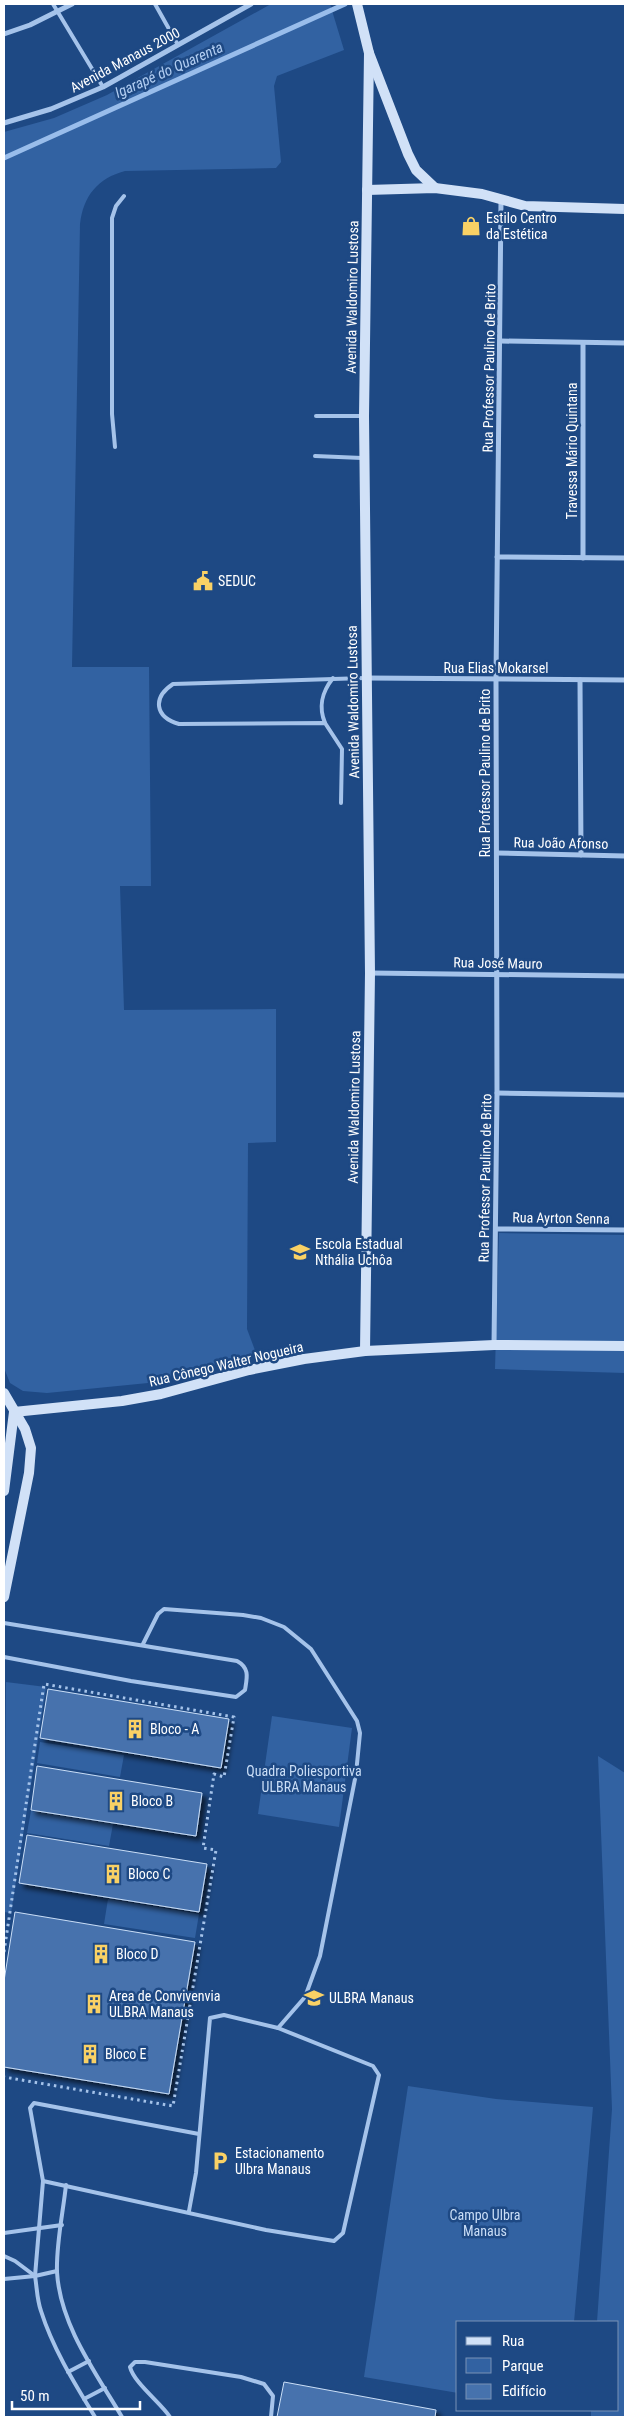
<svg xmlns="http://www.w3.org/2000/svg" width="629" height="2421" font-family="'Roboto Condensed',sans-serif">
  <defs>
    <filter id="shadow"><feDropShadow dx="4.5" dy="4.5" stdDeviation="2.5" flood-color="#0009"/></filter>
  </defs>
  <rect width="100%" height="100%" fill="#1e4984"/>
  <g fill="#3262a2">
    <path d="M271 4H330L344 50 277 76 274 86 281 162 276 168 125 171C98 178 83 196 80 224L72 667H149L151 886H120L124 1010 276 1009V1142L248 1143 247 1329 256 1353 148 1383 47 1393 23 1391 10 1383 4 1368V132L54 118 107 95Z"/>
    <polygon points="499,1233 625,1235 625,1373 495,1369"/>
    <polygon points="6,1682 46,1687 11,1913 4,1912"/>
    <polygon points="272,1716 352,1728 339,1827 258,1814"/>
    <polygon points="40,1742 124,1755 120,1777 37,1763"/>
    <polygon points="598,1756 625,1773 625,2417 591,2417 591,2410 618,2410 618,2322 597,2322 612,2109"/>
    <polygon points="31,1811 113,1824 109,1846 27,1833"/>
    <polygon points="108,1899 199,1914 195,1938 104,1924"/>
    <polygon points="408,2086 496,2099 593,2107 574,2322 458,2322 458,2393 364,2377"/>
  </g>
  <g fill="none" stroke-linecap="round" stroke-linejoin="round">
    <polyline stroke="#99bdeb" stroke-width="5" points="4,158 345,4"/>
  </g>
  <g fill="#4672ad" stroke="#cadef7" filter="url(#shadow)">
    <polygon points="48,1689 229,1719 221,1768 40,1738"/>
    <polygon points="37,1766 202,1793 196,1836 31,1810"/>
    <polygon points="27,1835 207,1864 199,1912 19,1883"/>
    <polygon points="15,1912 195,1942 169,2094 4,2067 4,1981"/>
    <polygon points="284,2382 436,2410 435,2417 277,2417"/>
  </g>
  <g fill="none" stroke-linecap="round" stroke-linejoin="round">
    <polyline stroke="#a5c3ea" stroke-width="3" stroke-dasharray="2.5 4" stroke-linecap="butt" points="4,1952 44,1684 234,1717 224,1777 214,1774 203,1848 216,1850 173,2106 4,2077"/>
    <g stroke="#a5c3ea" stroke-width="4">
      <polyline points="53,4 103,87"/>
      <polyline points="155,4 178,45"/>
      <polyline points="316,416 362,416"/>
      <polyline points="115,447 112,414 112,218 116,206 124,196"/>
      <polyline points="315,456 362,458"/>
      <path d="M325 723C318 706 322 692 333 678"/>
      <path d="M341 803 342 749 325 723 179 724C155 717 152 698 173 684L365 678"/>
      <path d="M4 1623 237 1661C250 1668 247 1678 245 1690L236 1697 131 1681 4 1657"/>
      <polyline points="143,1644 158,1614 164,1609 243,1615 261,1618 284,1627 311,1649 357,1721 360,1733 356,1774 320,1956 305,1997 278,2028"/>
      <polyline points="43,2181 266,2230 334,2241 343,2233 379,2075 373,2066 278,2028 224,2015 210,2018 196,2173 189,2211"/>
      <path d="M66 2185C63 2213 56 2244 57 2272 60 2325 96 2373 122 2417"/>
      <polyline points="4,2233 62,2225"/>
      <path d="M4 2256 15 2261 35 2276C37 2288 37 2300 41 2311 53 2349 75 2384 95 2417"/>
      <polyline points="35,2276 43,2181 30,2108 34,2103 199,2134"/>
      <polyline points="4,2279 35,2276 57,2271"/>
      <polyline points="68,2372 89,2361"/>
      <polyline points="84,2399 105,2388"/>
      <path d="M170 2417C160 2402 134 2383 130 2367L135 2362H145L241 2377 264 2384 273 2396 271 2417"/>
    </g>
    <g stroke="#a5c3ea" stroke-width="5">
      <polyline points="4,34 30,25 72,4"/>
      <polyline points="4,123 51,109 103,87 251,4"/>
      <polyline points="501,341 625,343"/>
      <polyline points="583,343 583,558"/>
      <polyline points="497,557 625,558"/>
      <polyline points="367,678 625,680"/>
      <polyline points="580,680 581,855"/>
      <polyline points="497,853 625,856"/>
      <polyline points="370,973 625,976"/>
      <polyline points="497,1093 625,1095"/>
      <polyline points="496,1229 625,1230"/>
      <polyline points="494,1345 497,1093 496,679 501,201"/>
    </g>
    <g stroke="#d1e1f7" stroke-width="10">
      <polyline points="357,4 369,53 408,154 416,170 435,188"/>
      <polyline points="367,190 435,188 482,194 525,206 625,209"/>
      <polyline points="365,1351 370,973 364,416 369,53"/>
      <polyline points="4,1393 25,1429 31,1448 29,1473 4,1597"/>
      <polyline points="4,1491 14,1412 122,1401 161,1394 249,1370 304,1359 365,1351 494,1345 625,1346"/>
    </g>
  </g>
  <defs>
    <symbol id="shop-bare" viewBox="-9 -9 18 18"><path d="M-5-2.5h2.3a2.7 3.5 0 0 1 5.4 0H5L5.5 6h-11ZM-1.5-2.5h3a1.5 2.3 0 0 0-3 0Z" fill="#f9d165" stroke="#1e4984" stroke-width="2.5" paint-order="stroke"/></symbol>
    <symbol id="civic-bare" viewBox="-9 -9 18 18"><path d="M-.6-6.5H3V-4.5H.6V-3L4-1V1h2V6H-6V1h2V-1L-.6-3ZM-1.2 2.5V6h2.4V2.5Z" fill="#f9d165" stroke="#1e4984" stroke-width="2.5" paint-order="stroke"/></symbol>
    <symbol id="school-bare" viewBox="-9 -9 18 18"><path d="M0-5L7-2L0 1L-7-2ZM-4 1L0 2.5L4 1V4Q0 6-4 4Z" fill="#f9d165" stroke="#1e4984" stroke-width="2.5" paint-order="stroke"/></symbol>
    <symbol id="building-bare" viewBox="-9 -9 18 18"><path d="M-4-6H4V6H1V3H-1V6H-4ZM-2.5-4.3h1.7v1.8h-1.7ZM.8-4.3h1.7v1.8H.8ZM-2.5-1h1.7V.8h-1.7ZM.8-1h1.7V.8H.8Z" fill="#f9d165" stroke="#1e4984" stroke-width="2.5" paint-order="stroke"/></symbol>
    <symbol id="university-bare" viewBox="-9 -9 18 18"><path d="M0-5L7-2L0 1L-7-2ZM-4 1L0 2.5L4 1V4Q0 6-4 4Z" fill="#f9d165" stroke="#1e4984" stroke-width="2.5" paint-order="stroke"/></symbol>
    <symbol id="parking-bare" viewBox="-9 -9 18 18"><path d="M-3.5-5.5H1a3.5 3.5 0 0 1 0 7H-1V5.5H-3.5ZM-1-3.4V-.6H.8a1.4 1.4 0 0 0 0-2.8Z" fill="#f9d165" stroke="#1e4984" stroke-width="2.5" paint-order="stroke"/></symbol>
  </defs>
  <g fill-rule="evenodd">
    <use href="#shop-bare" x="457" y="212" width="28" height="28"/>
    <use href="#civic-bare" x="189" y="567" width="28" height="28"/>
    <use href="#school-bare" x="286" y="1238" width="28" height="28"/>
    <use href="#building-bare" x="121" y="1715" width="28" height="28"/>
    <use href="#building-bare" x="102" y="1787" width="28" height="28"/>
    <use href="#building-bare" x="99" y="1860" width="28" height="28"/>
    <use href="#building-bare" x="87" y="1940" width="28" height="28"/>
    <use href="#university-bare" x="300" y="1984" width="28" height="28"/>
    <use href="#building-bare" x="80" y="1990" width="28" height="28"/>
    <use href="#building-bare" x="76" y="2040" width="28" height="28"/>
    <use href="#parking-bare" x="206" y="2147" width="28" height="28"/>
  </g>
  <g text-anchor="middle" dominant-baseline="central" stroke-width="5" stroke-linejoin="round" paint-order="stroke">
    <g font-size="14" fill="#fff" stroke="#1e4984">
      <text transform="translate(125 60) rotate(-28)">Avenida Manaus 2000</text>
      <text transform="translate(352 297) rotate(-89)">Avenida Waldomiro Lustosa</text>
      <text transform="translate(489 368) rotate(-89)">Rua Professor Paulino de Brito</text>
      <text transform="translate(572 451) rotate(-90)">Travessa Mário Quintana</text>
      <text x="496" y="668">Rua Elias Mokarsel</text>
      <text transform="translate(353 702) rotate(-91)">Avenida Waldomiro Lustosa</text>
      <text transform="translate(485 773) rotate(-90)">Rua Professor Paulino de Brito</text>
      <text transform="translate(561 843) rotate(1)">Rua João Afonso</text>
      <text transform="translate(498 963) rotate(1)">Rua José Mauro</text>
      <text transform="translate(354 1107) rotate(-89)">Avenida Waldomiro Lustosa</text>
      <text transform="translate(485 1178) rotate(-89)">Rua Professor Paulino de Brito</text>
      <text transform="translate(561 1218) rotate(1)">Rua Ayrton Senna</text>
      <text transform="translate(226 1364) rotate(-13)">Rua Cônego Walter Nogueira</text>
    </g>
    <g font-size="14" fill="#fff" stroke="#1e4984" text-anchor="start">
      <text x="486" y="218">Estilo Centro<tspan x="486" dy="16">da Estética</tspan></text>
      <text x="218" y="581">SEDUC</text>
      <text x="315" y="1244">Escola Estadual<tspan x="315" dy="16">Nthália Uchôa</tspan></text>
      <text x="150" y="1729">Bloco - A</text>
      <text x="131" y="1801">Bloco B</text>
      <text x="128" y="1874">Bloco C</text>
      <text x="116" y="1954">Bloco D</text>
      <text x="109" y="1996">Area de Convivenvia<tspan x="109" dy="16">ULBRA Manaus</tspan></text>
      <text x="329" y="1998">ULBRA Manaus</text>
      <text x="105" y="2054">Bloco E</text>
      <text x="235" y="2153">Estacionamento<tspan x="235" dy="16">Ulbra Manaus</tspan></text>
    </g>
    <g font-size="14" fill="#cadef7" stroke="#1e4984">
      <text x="304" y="1771">Quadra Poliesportiva<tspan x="304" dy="16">ULBRA Manaus</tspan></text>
      <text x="485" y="2215">Campo Ulbra<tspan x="485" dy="16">Manaus</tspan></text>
    </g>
    <g font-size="15" font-style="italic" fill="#b1cdf1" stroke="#1e4984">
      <text transform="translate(169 70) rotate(-24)">Igarapé do Quarenta</text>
    </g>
  </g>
  <rect width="629" height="2421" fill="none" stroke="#ffffff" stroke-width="10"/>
  <rect x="456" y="2321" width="162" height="90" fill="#1e4984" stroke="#7892b5"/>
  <rect x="466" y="2337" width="25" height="8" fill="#d1e1f7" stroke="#7892b5"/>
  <text x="502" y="2346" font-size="15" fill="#ffffff">Rua</text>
  <rect x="466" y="2358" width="25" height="15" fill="#3262a2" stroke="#7892b5"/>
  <text x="502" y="2371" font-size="15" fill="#ffffff">Parque</text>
  <rect x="466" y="2384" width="25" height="15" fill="#4672ad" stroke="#7892b5"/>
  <text x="502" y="2396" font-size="15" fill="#ffffff">Edifício</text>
  <path d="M12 2401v8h128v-8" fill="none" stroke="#ffffff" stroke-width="2.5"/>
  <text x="20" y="2401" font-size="15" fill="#ffffff" stroke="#1e4984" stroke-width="4" paint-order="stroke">50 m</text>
</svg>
